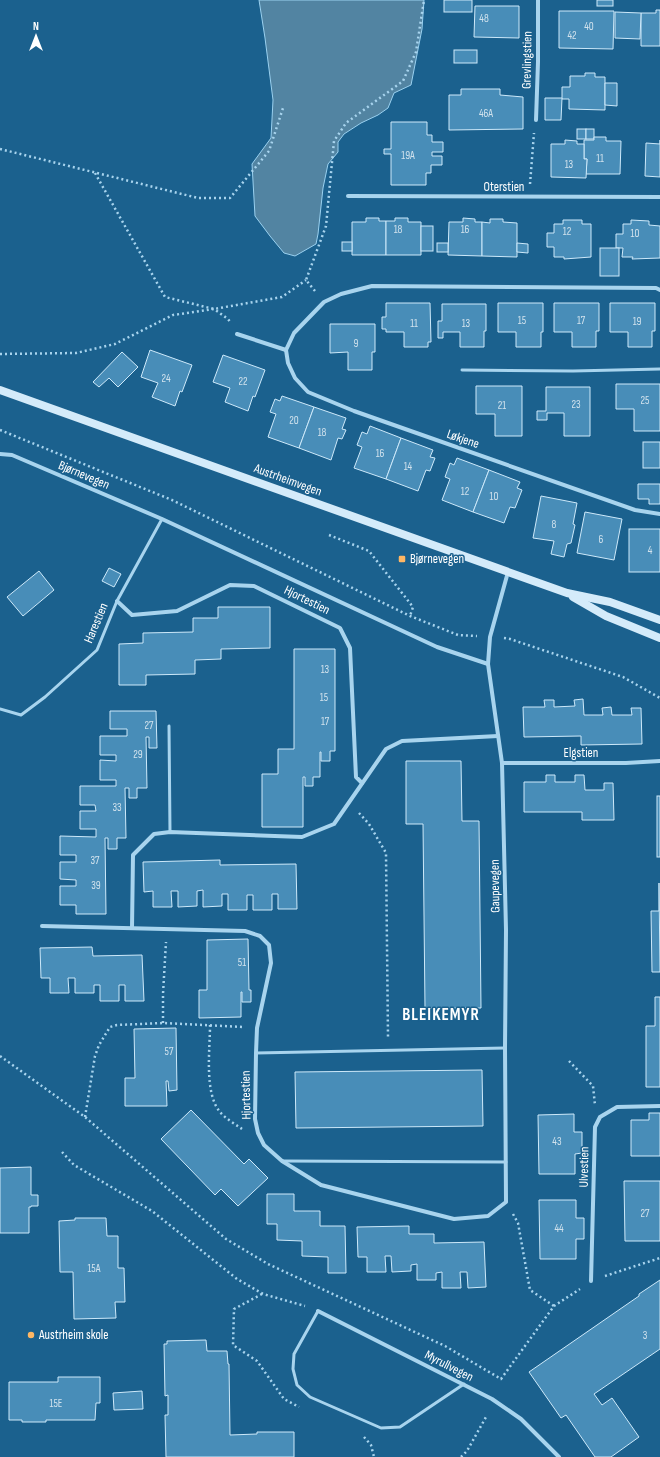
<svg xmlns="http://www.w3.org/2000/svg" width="660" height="1457" font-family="'Sofia Sans Condensed',sans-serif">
  <rect width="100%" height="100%" fill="#1b618e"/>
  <polygon fill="#5284a2" stroke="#9ad1f0" points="259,0 424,0 422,29 411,85 394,93 388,108 378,115 361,123 344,134 338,142 338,152 328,164 323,188 318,234 316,244 295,256 284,253 270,236 255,216 252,164 271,138 273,100 265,38"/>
  <g fill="#488db8" stroke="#cde9fa">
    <rect x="444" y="0" width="28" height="12"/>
    <rect x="597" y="0" width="16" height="6"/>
    <polygon points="475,6 519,6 519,38 474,37"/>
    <polygon points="656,10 660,10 660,46 641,46 641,13 656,13"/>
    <polygon points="559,11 614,11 613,49 559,48"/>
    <polygon points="615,12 641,13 640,39 615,38"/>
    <rect x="454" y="50" width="23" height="13"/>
    <polygon points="585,73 595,73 595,77 605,77 605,110 569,109 569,99 562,99 562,87 570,87 570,76 585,76"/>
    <polygon points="605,83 617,83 617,106 605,105"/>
    <polygon points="461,89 500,89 500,95 523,97 523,129 449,130 449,95 461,95"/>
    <polygon points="545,98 562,98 561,120 545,120"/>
    <polygon points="391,122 427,122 427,135 432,135 432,142 443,142 443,152 432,152 432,156 442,156 442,165 431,165 431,173 426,173 426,185 391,185 391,154 384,154 384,149 391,149"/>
    <rect x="577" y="129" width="9" height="10"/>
    <rect x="586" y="129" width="8" height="10"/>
    <polygon points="594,137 606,137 606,141 621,141 620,174 586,174 587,159 584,159 584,140 594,140"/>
    <polygon points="565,140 577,141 577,144 584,144 584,159 587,159 586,178 551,177 551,144 565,144"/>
    <polygon points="660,140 660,177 645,176 646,143 660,144"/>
    <polygon points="366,218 379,218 379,221 386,221 386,255 352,255 352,222 366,222"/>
    <polygon points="395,218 408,218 408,222 421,222 421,255 386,255 386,221 395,221"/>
    <polygon points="463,218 475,219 475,222 482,222 482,256 448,255 449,222 463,222"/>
    <polygon points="490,219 503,219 503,222 517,223 517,257 482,256 482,222 490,223"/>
    <polygon points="563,220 582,220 582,224 591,224 591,257 564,259 564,257 554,257 554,247 547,247 547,233 554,233 554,224 563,224"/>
    <polygon points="631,220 649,221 649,225 660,226 660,258 632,259 633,257 622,257 623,248 616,248 616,234 623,234 623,224 631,224"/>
    <rect x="421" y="226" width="12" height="25"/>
    <rect x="342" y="242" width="10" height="9"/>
    <rect x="437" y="243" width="11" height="9"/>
    <polygon points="517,243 528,244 528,253 517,252"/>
    <rect x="600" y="248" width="19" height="28"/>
    <polygon points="386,303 430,303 431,342 428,342 428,347 404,347 404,332 386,332 386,329 382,329 382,317 386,317"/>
    <polygon points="498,303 543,303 543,332 541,332 541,347 516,347 516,332 498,332"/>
    <polygon points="554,303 599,303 599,331 596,331 596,347 572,347 572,332 554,332"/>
    <polygon points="610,303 655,303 655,331 652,331 652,347 628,347 628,332 610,332"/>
    <polygon points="442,304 486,304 486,331 484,331 484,347 460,347 460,332 443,332 443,338 438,338 438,321 442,321"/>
    <polygon points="330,324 375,324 375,352 372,352 372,370 348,370 348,352 330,353"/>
    <polygon points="150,350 192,365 182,392 180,391 175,406 152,397 158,383 141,377"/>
    <polygon points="122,352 138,367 118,387 109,378 99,387 93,382"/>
    <polygon points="223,355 265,370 255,397 253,396 248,411 225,402 230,388 213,382"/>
    <polygon points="616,384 660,384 660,431 634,431 634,409 616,409"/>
    <polygon points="476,386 522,386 522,436 495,436 495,414 476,414"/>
    <polygon points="546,387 590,387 590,436 564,436 564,413 547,413 547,420 537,420 537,411 546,411"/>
    <polygon points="282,396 314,407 299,448 268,437 276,414 270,412 275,399 280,401"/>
    <polygon points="314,407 346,418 342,429 346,430 342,439 338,438 331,460 299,448"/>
    <polygon points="370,426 401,438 386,479 354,468 362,447 357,445 362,432 367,434"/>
    <polygon points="401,438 433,450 430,457 435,458 430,471 426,470 418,491 386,479"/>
    <rect x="643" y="442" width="17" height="26"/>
    <polygon points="457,458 489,470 473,512 442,500 450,479 445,477 450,463 454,465"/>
    <polygon points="489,470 520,482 517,488 522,490 515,508 510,507 504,523 473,512"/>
    <polygon points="638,484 660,484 660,504 649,504 649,499 638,499"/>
    <polygon points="541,496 577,503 573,524 575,525 571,543 567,544 564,557 551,554 554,541 533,538"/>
    <polygon points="585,512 622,519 614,560 577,553"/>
    <rect x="629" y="529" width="31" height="43"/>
    <polygon points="109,568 121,574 114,587 102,581"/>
    <polygon points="39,571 54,590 23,616 7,597"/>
    <polygon points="218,607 270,607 270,648 221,649 221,659 195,660 195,674 146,675 146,685 119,685 119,644 143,643 143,633 193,632 193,618 218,618"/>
    <polygon points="294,649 335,649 335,751 330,751 330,761 321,761 321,752 320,752 320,777 313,777 313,786 305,786 305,777 303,777 303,827 262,827 262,774 278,774 278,749 294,749"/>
    <polygon points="583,699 584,715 603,715 602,708 611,707 612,715 632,715 631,708 641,708 642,744 581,745 581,736 524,737 523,707 545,707 544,700 554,700 554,707 575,706 574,700"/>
    <polygon points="110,711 156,711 157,748 149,748 149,737 146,737 147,788 137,788 137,798 129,798 129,788 125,788 126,838 117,838 117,849 108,849 108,838 105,838 106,914 76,914 76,905 60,905 60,886 76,886 76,880 60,879 60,862 76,862 76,855 60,855 60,836 96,837 96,829 80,829 80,811 96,811 95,805 80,805 80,786 116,786 116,780 100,780 100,760 116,761 116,755 100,755 100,736 127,736 127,729 110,729"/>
    <polygon points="406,761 461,761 462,821 479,821 481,1008 425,1008 423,824 406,824"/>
    <polygon points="546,775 555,775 555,782 575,782 575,775 584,775 585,790 604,790 604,783 613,783 614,820 582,820 582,812 524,812 524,782 546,782"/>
    <rect x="657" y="796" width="3" height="61"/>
    <polygon points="220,860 220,865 296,864 297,909 278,909 278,894 272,894 272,910 253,910 253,895 247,895 247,910 228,910 228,894 222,894 222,906 203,907 203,890 197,891 197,906 178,907 178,891 171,891 172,907 153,907 153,891 144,892 143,862"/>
    <polygon points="659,883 660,972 652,972 651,911 659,911"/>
    <polygon points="248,939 249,990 251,990 251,1002 242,1002 242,992 241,992 241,1017 199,1018 199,990 207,990 207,940"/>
    <polygon points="92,947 93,956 142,955 144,1001 125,1001 125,985 119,985 119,1001 100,1001 100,985 94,985 94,993 75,993 75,978 68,978 69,993 50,993 50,978 41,978 40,948"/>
    <polygon points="655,997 660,997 660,1087 646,1087 646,1026 655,1026"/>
    <polygon points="176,1028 177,1090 169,1091 168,1081 166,1081 167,1106 125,1106 125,1078 135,1078 134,1029"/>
    <polygon points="482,1070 483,1126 296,1128 295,1072"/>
    <polygon points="191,1110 244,1164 249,1159 268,1178 238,1206 221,1189 215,1195 161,1139"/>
    <polygon points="649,1113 660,1113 660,1156 631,1156 631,1120 649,1120"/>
    <polygon points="574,1114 574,1132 582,1132 582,1153 575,1154 575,1174 539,1174 538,1115"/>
    <polygon points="31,1167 31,1195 38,1195 38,1206 31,1206 31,1207 29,1207 29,1233 0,1233 0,1168"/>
    <polygon points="624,1181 660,1181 660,1241 625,1241"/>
    <polygon points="267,1194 294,1194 294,1211 320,1211 320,1226 345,1226 346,1273 328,1273 328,1257 302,1256 302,1241 277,1240 277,1224 267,1224"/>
    <polygon points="539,1200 576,1200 576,1218 584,1218 584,1239 576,1239 576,1259 540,1259"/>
    <polygon points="75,1218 106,1218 107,1236 118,1236 118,1268 124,1268 125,1302 115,1302 116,1318 74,1319 73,1272 60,1272 59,1221 75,1220"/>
    <polygon points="409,1226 409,1234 434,1234 434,1243 484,1242 486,1287 468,1288 467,1272 460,1272 461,1288 442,1288 442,1272 436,1273 436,1280 417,1280 417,1264 411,1265 411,1271 392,1272 391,1256 385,1256 386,1272 367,1272 367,1257 358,1257 357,1227"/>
    <polygon points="660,1280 660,1349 594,1394 602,1405 612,1398 639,1437 611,1457 595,1457 566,1415 561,1418 529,1372 639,1296 639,1294"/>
    <polygon points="206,1340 207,1351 227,1351 228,1364 229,1364 230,1435 257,1434 257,1432 294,1432 294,1457 166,1457 165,1415 168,1415 168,1395 165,1396 164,1344 167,1344 167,1341"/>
    <polygon points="58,1377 100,1377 100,1403 96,1403 95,1420 46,1420 46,1422 22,1422 22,1420 9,1420 9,1382 58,1382"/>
    <polygon points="142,1391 143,1409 114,1410 113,1393"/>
  </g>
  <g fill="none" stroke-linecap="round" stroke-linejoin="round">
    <g stroke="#a8d4ee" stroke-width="2.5" stroke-dasharray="2 3" stroke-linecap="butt">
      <polyline points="0,149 198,198 230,198 269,151 283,108"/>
      <polyline points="95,173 165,297 214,309 282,297 306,280"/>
      <polyline points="530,184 534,133"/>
      <polyline points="315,291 306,280 326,226 334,141 346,123 403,81 416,52 424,0"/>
      <polyline points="0,354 76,353 115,344 173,315 214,309 228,319 231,323"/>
      <polyline points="0,430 172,500 410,616 458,635 477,636"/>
      <polyline points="329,535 369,551 413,607 410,616"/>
      <polyline points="504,638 510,639 623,677 660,698"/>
      <polyline points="359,813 369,824 386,853 388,1037"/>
      <polyline points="163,1023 163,994 166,942"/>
      <path d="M210 1025C210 1050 204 1093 220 1112 226 1119 235 1124 242 1129"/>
      <polyline points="0,1056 85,1117 226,1239 268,1264 445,1346 501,1379 554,1306 580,1289"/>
      <polyline points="569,1061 593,1086 595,1105"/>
      <polyline points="85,1117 95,1056 99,1045 110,1027 117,1025 163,1023 244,1027"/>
      <polyline points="62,1152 74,1165 152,1211 237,1279 263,1294 305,1306"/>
      <polyline points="513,1214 518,1223 530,1290 554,1306"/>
      <polyline points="605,1276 660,1258"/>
      <polyline points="262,1294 234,1309 233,1345 257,1361 284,1399 299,1407"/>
      <polyline points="364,1437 371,1445 374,1457"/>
      <polyline points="461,1457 467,1451 486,1417"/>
    </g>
    <g stroke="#a8d4ee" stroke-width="3">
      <polyline points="462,370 573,371 660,369"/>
      <polyline points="0,709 21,715 45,697 97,650 117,601 162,519"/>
      <polyline points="169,726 170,832"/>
      <polyline points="256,1053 505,1048"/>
      <polyline points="283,1161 506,1162"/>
      <polyline points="318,1311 294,1354 293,1369 297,1385 310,1397 381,1428 400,1427 464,1384"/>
    </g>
    <g stroke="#a8d4ee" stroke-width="4">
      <polyline points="536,120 538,62 538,0"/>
      <polyline points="348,196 660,197"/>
      <polyline points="660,290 656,288 372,286 341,294 324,302 294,333 286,350 288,363 295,378 308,392 354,411 635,510 660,514"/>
      <polyline points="237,334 286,350"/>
      <polyline points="0,454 12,455 162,519 437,647 488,664"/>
      <polyline points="117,601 132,615 177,611 230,585 254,586 340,628 350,648 356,777 362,783"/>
      <polyline points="502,763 626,763 660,761"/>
      <polyline points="42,926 245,931 260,936 269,945 271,963 257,1028 256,1053 255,1119 258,1133 264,1145 282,1161 321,1185 454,1219 488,1216 506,1202 505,1048 506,930 502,763 488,664 490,637 508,572"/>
      <polyline points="132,928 133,855 154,834 170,832 302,837 334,824 386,749 402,741 498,736"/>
      <polyline points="591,1281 595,1127 600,1117 617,1107 660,1106"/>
      <polyline points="318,1311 492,1399 521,1419 559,1457"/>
    </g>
    <g stroke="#d4ebfa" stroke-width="8">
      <polyline points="0,390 567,593 610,602 660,620"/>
      <polyline points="573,597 606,616 660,638"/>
    </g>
  </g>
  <g fill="#ffb764" stroke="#1b618e" stroke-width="1.5">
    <rect x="398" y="555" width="8" height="8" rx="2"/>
    <circle cx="31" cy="1335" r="4"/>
  </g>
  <g text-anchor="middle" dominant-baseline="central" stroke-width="3" stroke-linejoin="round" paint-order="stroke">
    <g font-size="11" fill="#d1e2ed">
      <text x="484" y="18">48</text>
      <text x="589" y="26">40</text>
      <text x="572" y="35">42</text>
      <text x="486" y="113">46A</text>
      <text x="408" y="155">19A</text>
      <text x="600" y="158">11</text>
      <text x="569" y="164">13</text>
      <text x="398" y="229">18</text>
      <text x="465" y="229">16</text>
      <text x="567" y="231">12</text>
      <text x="635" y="233">10</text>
      <text x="522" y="320">15</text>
      <text x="581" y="320">17</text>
      <text x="637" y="321">19</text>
      <text x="414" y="323">11</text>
      <text x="466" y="323">13</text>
      <text x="356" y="343">9</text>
      <text x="166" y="378">24</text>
      <text x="243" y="381">22</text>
      <text x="645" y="400">25</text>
      <text x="576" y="404">23</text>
      <text x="502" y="405">21</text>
      <text x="294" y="420">20</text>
      <text x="322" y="432">18</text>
      <text x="380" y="453">16</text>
      <text x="408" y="466">14</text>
      <text x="465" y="491">12</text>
      <text x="494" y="496">10</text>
      <text x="554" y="524">8</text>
      <text x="601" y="539">6</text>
      <text x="650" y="550">4</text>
      <text x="325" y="669">13</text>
      <text x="324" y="697">15</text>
      <text x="325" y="721">17</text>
      <text x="149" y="725">27</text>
      <text x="138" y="754">29</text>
      <text x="117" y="807">33</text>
      <text x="95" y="860">37</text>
      <text x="96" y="885">39</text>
      <text x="242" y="962">51</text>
      <text x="169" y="1051">57</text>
      <text x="557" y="1141">43</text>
      <text x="645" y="1213">27</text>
      <text x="559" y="1228">44</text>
      <text x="94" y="1268">15A</text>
      <text x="645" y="1335">3</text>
      <text x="56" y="1403">15E</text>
    </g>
    <g font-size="13" fill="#fff" stroke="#1b618e">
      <text transform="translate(527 60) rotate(-89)">Grevlingstien</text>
      <text x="504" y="187">Oterstien</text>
      <text transform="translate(463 439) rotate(19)">Løkjene</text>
      <text transform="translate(84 475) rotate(23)">Bjørnevegen</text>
      <text transform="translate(288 480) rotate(20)">Austrheimvegen</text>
      <text transform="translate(307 600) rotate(26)">Hjortestien</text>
      <text transform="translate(96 623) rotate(-67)">Harestien</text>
      <text x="581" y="753">Elgstien</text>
      <text transform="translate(495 886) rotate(-91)">Gaupevegen</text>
      <text transform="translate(246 1095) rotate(-91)">Hjortestien</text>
      <text transform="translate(584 1167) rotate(-89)">Ulvestien</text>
      <text transform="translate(449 1366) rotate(27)">Myrullvegen</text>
    </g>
    <g font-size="13" fill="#fff" stroke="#1b618e" text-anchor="start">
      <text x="410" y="559">Bjørnevegen</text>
      <text x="39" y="1335">Austrheim skole</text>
    </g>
    <g font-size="17" font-weight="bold" letter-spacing="1" fill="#fff" stroke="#1b618e">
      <text x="441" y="1015">BLEIKEMYR</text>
    </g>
  </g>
  <g transform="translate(36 36)" stroke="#1b618e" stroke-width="3" paint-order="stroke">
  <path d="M0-3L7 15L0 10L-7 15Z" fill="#ffffff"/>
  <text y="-6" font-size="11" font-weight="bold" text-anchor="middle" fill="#ffffff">N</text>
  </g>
</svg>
